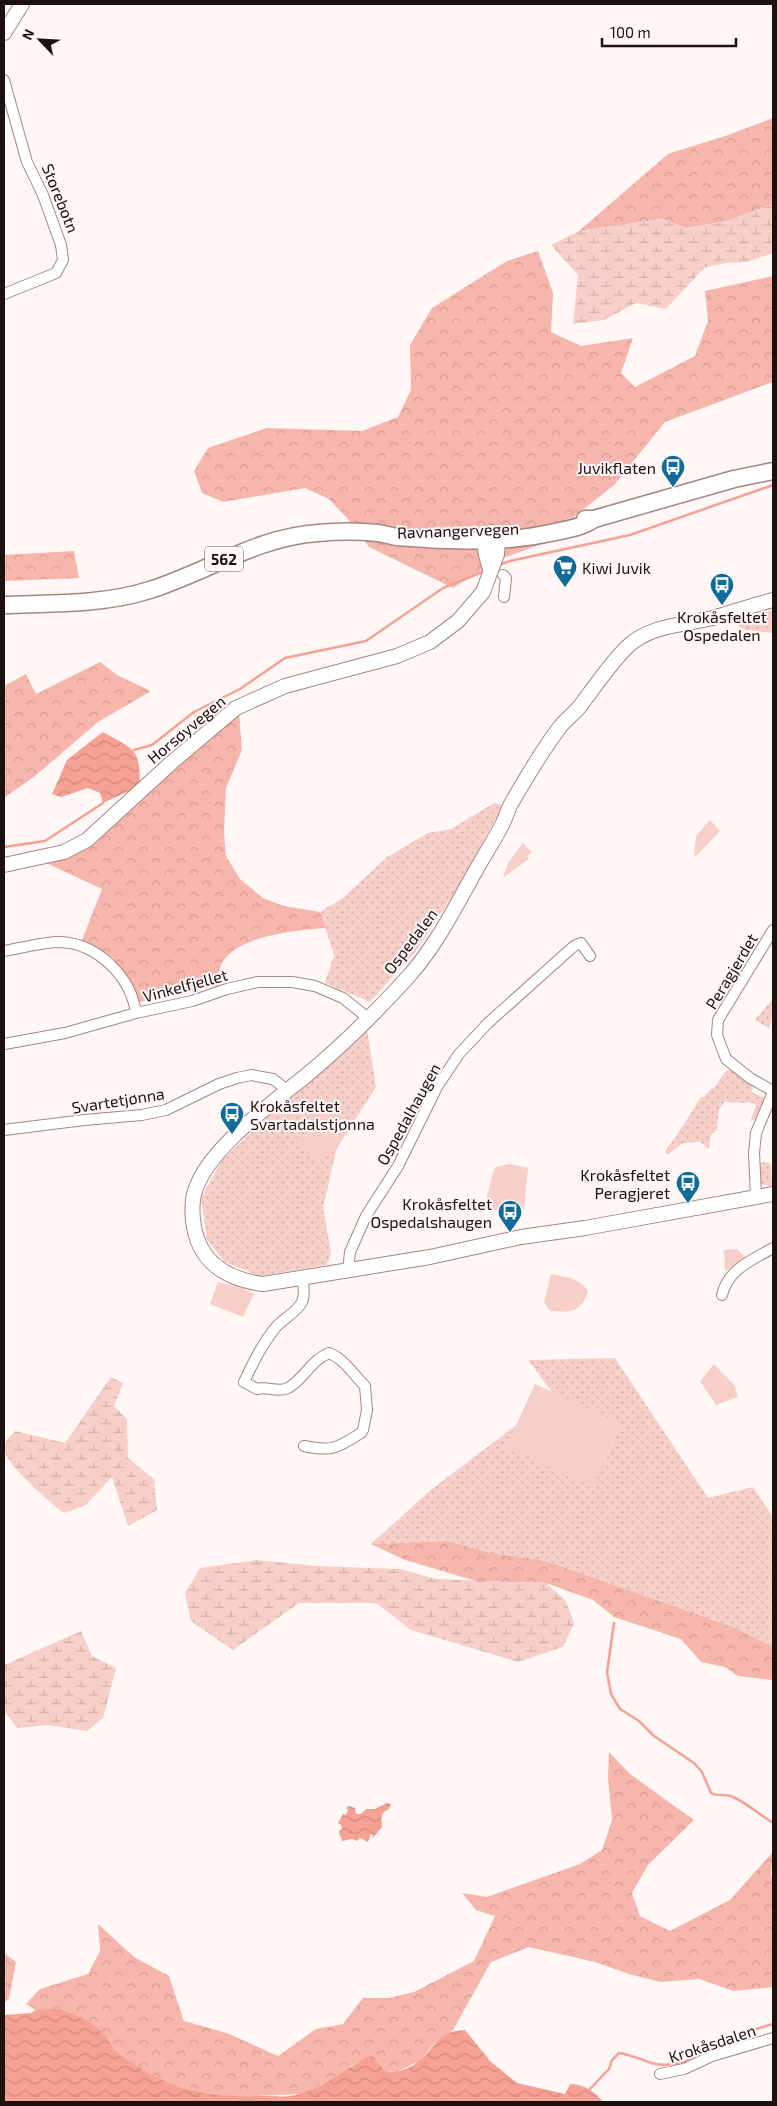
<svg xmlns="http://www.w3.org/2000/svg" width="777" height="2106" font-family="'Exo 2',sans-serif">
  <defs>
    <pattern id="grass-dots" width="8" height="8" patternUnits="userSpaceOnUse" patternTransform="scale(1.25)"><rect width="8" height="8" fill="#f7cec8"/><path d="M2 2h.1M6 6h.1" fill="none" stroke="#d3b0ab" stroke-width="1.8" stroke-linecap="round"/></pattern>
    <pattern id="forest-crowns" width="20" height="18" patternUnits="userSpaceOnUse" patternTransform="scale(1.25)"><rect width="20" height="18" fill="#f7b6ac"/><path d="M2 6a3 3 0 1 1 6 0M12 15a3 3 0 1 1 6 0" fill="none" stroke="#d39b93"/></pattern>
    <pattern id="wetland-marsh" width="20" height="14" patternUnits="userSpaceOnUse" patternTransform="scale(1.25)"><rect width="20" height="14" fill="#f7cec8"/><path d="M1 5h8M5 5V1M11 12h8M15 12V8" fill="none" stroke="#d3b0ab"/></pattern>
    <pattern id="water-waves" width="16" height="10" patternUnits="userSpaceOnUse" patternTransform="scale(1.25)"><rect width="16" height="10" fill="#f5a194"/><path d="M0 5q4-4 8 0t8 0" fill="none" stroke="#d18a7e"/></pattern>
  </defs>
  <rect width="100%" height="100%" fill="#fef7f6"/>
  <g fill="url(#grass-dots)">
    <polygon points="773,610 773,633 745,630 731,621"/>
    <polygon points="494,803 503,805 458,888 415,952 370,1002 325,983 334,955 320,912 343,898 387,857 428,833 451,829"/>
    <polygon points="773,999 773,1016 769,1028 755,1020"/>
    <polygon points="367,1029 376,1087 337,1148 323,1207 331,1252 327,1265 260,1276 225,1262 207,1240 201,1198 222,1160 288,1098 305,1085"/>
    <path d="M730 1069 754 1085 751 1092 765 1098 756 1119 750 1121 756 1106 753 1103 724 1102 719 1109 717 1130 711 1134 709 1149 700 1142 683 1143 667 1155 665 1151C679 1133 689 1116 701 1097H704L712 1088H714L725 1072Z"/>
    <polygon points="763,1162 770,1163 771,1165 772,1187 761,1184 760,1164"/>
    <polygon points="615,1358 708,1498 753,1487 773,1517 773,1646 738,1629 447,1541 371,1544 432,1489 519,1423 605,1461 613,1445 617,1427 555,1396 528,1360"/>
  </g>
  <g fill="url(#forest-crowns)">
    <polygon points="773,118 773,204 727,221 686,228 662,219 579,231 668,154 728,135"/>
    <polygon points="538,251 553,293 551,332 581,346 633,338 621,373 635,387 695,356 708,321 705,291 773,276 773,382 665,422 614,485 575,516 560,537 496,561 453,588 369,547 348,519 329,499 305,488 223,502 202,493 194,471 208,448 267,428 362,431 398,417 411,390 410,345 432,308 507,261"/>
    <polygon points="74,551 79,578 4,581 4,555"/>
    <polygon points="100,662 117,675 151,691 98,722 35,776 4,798 4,686 26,674 36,694"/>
    <path d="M239 712 242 750 226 788 224 832 226 856 240 879 263 898 284 906 320 912 326 928C298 930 223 936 219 973 219 977 220 981 221 985L139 1002 130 980 112 957 80 945 102 889 44 862 75 853Z"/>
    <polygon points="447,1541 490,1553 545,1561 738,1629 773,1646 773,1680 738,1676 725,1667 701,1662 681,1639 614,1617 593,1600 546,1583 476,1581 405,1560 371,1544"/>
    <polygon points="609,1752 630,1774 694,1820 648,1865 632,1893 640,1916 670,1931 730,1900 773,1852 771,1875 773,1879 773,1987 734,1991 699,1979 660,1982 629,1974 595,1962 529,1947 491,1962 453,2030 434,2044 420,2061 398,2071 386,2072 374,2057 352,2065 343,2073 302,2094 232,2097 205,2095 187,2091 155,2078 117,2054 99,2029 36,2010 26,2004 40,1989 88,1974 100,1951 98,1924 134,1957 169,1976 184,2021 227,2033 278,2056 316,2029 343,2024 363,1998 389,1998 414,1992 474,1961 495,1916 476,1910 462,1893 487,1897 580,1864 602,1850 612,1820 608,1777"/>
    <polygon points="4,1953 16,1962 9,1999 4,2003"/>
  </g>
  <g fill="url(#wetland-marsh)">
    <polygon points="773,204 773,253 747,262 725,263 704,268 666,309 636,303 604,320 573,324 578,275 551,245 579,231 662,219 686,228 727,221"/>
    <path d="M111 1377 123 1383 114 1406 127 1419 128 1458 154 1479 157 1510 128 1526 112 1477 86 1505 64 1513C52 1504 2 1462 4 1447 4 1442 12 1435 15 1431L65 1443Z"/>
    <polygon points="257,1560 316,1566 400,1569 436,1579 546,1583 566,1601 574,1623 563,1647 518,1662 411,1630 376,1603 299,1603 233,1650 191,1621 185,1593 200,1568"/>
    <polygon points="81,1631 92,1656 116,1668 103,1718 87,1731 47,1725 17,1728 4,1710 4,1665"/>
  </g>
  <g fill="#f7cec8">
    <polygon points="710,820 720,831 697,855 694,856 696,836"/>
    <polygon points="523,843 532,852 527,856 529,859 503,878 508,863"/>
    <polygon points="333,1110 352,1128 319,1164 299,1143"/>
    <polygon points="509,1164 528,1168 524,1209 489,1210 487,1196 494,1170 496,1167"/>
    <polygon points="737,1249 746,1258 725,1271 724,1250"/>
    <path d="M551 1274C564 1277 582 1278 588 1292 580 1314 570 1312 550 1311L544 1302Z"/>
    <polygon points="218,1282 242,1288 254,1294 243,1317 210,1304"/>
    <polygon points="714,1364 735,1386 738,1397 716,1405 700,1381"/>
    <polygon points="535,1384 622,1425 593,1487 506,1447"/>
  </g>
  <g fill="url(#water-waves)">
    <path d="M103 732C134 750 140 747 140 786L103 803 100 793 88 788 61 797 52 794 67 760Z"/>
    <path d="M387 1803 391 1804 389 1809C379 1813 382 1819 382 1827L372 1839 373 1835 371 1834 368 1842 360 1838 357 1841 352 1839 342 1841 339 1832 342 1828 341 1825 338 1823 343 1814 346 1815 348 1810 346 1808 349 1806 355 1808 356 1814H361L366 1809H375Z"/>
    <path d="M58 2009C77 2015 94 2021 106 2037 110 2043 114 2051 120 2055 172 2090 199 2098 262 2096 275 2096 291 2098 303 2093 327 2084 347 2068 369 2056L374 2057 386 2072C398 2072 410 2069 419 2061 437 2047 436 2031 465 2030L491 2062 517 2083 565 2094 570 2084C582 2083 596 2092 603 2102H4V2015L31 2013 36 2010Z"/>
  </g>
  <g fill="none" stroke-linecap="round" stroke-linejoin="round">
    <g stroke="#f5a194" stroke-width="2.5">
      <polyline points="499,565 510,561 630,535 773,485"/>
      <polyline points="134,750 152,745 194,712 240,689 285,658 366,641 443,588 485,571"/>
      <polyline points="4,847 45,841 103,803"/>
      <path d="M614 1623 607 1672 611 1694 620 1709 639 1721 654 1736 694 1763 702 1772 711 1793C718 1797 725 1793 733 1797 747 1803 760 1815 773 1823"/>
      <polyline points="716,2050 753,2030 773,2024"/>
      <path d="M589 2090 609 2069 612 2060 619 2053C631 2055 640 2059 651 2063 665 2067 681 2063 695 2059"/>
    </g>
    <defs>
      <g id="street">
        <polyline points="4,80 27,162 43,195 61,245 63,260 56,273 4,294"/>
        <polyline points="503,575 506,578 504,597"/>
        <polyline points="773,930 718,1020 717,1035 726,1059 750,1078 773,1091"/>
        <path d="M4 951C22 948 42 942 61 942 98 944 131 977 136 1013"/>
        <polyline points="4,1044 65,1033 136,1013 192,1001 227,989 258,982 292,982 315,986 343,998 368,1018"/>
        <polyline points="4,1130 84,1120 142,1115 166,1110 219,1084 237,1078 251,1075 273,1079 287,1090"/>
        <polyline points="756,1196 754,1153 756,1133 773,1092"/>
        <polyline points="348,1271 350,1252 366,1216 398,1166 437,1087 459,1054 488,1023 574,946 581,943 590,956"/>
        <path d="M302 1279C304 1287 305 1295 302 1302 296 1313 284 1318 276 1327 262 1344 253 1362 244 1382L257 1389C267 1386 278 1393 288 1388 304 1379 311 1360 329 1353 344 1359 354 1375 365 1386L367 1410 363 1430 361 1433C337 1448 333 1452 304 1446"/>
        <path d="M722 1295C728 1269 752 1260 773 1248"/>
        <polyline points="660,2074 684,2069 712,2056 773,2038"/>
      </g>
      <g id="secondary">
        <polyline points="4,33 22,4"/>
        <path d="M773 600C754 605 735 611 716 617 687 625 651 624 627 647 610 664 595 686 581 705 575 713 566 719 560 727 542 750 527 777 512 802 508 809 506 817 502 825 492 844 480 862 470 881 451 915 434 948 408 977 377 1011 343 1045 308 1074 274 1102 208 1148 195 1191 192 1200 192 1210 193 1220 197 1261 225 1279 263 1284L430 1257 521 1237 585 1228 773 1194"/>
        <polyline points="4,865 64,852 87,840 171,763 236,708 285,686 397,656 430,642 458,621 483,592 497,554 498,541 491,532 484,541 486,555 490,569"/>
      </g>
      <g id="primary">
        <polyline points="585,519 594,519 734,479 773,471"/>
        <path d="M4 605C53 603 102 605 150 590 207 572 257 537 318 533 338 531 358 531 378 533 385 534 391 536 397 537 450 541 503 544 555 532 569 529 583 527 594 519"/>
      </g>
    </defs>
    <use href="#street" stroke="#a58681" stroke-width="12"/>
    <use href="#secondary" stroke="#a58681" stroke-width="16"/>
    <use href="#primary" stroke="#a58681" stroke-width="19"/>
    <use href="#street" stroke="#fff" stroke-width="10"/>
    <use href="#secondary" stroke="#fff" stroke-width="14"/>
    <use href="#primary" stroke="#fff" stroke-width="16"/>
  </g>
  <defs>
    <symbol id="bus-pin" viewBox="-11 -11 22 30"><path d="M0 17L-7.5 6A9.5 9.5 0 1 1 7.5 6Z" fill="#0f6b9a" stroke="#fef7f6"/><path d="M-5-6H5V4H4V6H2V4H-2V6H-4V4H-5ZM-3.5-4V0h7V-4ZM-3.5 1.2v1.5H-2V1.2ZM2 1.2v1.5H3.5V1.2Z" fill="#fff"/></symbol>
    <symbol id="supermarket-pin" viewBox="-11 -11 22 30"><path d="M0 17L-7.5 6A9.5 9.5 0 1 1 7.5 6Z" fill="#0f6b9a" stroke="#fef7f6"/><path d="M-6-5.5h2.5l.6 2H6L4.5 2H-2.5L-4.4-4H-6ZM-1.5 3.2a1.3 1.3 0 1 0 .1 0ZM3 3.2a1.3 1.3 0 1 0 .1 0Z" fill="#fff"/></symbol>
  </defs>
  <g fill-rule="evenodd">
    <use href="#bus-pin" x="659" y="453" width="28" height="38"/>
    <use href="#supermarket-pin" x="551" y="553" width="28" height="38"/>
    <use href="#bus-pin" x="708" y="571" width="28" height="38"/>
    <use href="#bus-pin" x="218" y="1100" width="28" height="38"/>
    <use href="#bus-pin" x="674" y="1169" width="28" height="38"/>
    <use href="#bus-pin" x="496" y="1198" width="28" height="38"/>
  </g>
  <g text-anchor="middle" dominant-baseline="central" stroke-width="4" stroke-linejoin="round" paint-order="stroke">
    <rect fill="#fef7f6" stroke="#605654" stroke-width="1" x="205" y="546.5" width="38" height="25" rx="4"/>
    <g font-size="15" font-weight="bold" fill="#1c110f">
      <text x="224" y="559">562</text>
    </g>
    <g font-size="16" fill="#1c110f" stroke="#fef7f6">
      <text transform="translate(61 198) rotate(68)">Storebotn</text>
      <text transform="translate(458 530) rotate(-2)">Ravnangervegen</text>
      <text transform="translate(186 729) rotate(-40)">Horsøyvegen</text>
      <text transform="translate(410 941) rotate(-53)">Ospedalen</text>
      <text transform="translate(731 971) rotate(-59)">Peragjerdet</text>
      <text transform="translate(185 985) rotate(-15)">Vinkelfjellet</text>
      <text transform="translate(118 1100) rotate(-9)">Svartetjønna</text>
      <text transform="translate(408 1114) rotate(-61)">Ospedalhaugen</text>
      <text transform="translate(712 2043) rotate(-18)">Krokåsdalen</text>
    </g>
    <g font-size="16" fill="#1c110f" stroke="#fef7f6" text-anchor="end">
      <text x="656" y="467">Juvikflaten</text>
      <text x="582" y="567" text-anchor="start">Kiwi Juvik</text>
      <text x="722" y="616" text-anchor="middle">Krokåsfeltet<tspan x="722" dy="18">Ospedalen</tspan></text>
      <text x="250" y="1105" text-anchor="start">Krokåsfeltet<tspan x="250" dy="18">Svartadalstjønna</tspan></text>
      <text x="670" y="1174">Krokåsfeltet<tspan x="670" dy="18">Peragjeret</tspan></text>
      <text x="492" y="1203">Krokåsfeltet<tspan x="492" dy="18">Ospedalshaugen</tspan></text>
    </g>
  </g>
  <rect width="777" height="2106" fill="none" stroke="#1c110f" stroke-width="10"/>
  <g transform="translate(40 40) rotate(295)" stroke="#fef7f6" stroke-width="4" paint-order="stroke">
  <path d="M0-4L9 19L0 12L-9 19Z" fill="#1c110f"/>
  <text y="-8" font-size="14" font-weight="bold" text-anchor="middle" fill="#1c110f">N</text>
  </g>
  <path d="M602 38v8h134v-8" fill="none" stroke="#1c110f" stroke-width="2.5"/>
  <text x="610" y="38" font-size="15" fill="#1c110f" stroke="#fef7f6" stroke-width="4" paint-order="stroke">100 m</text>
</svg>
